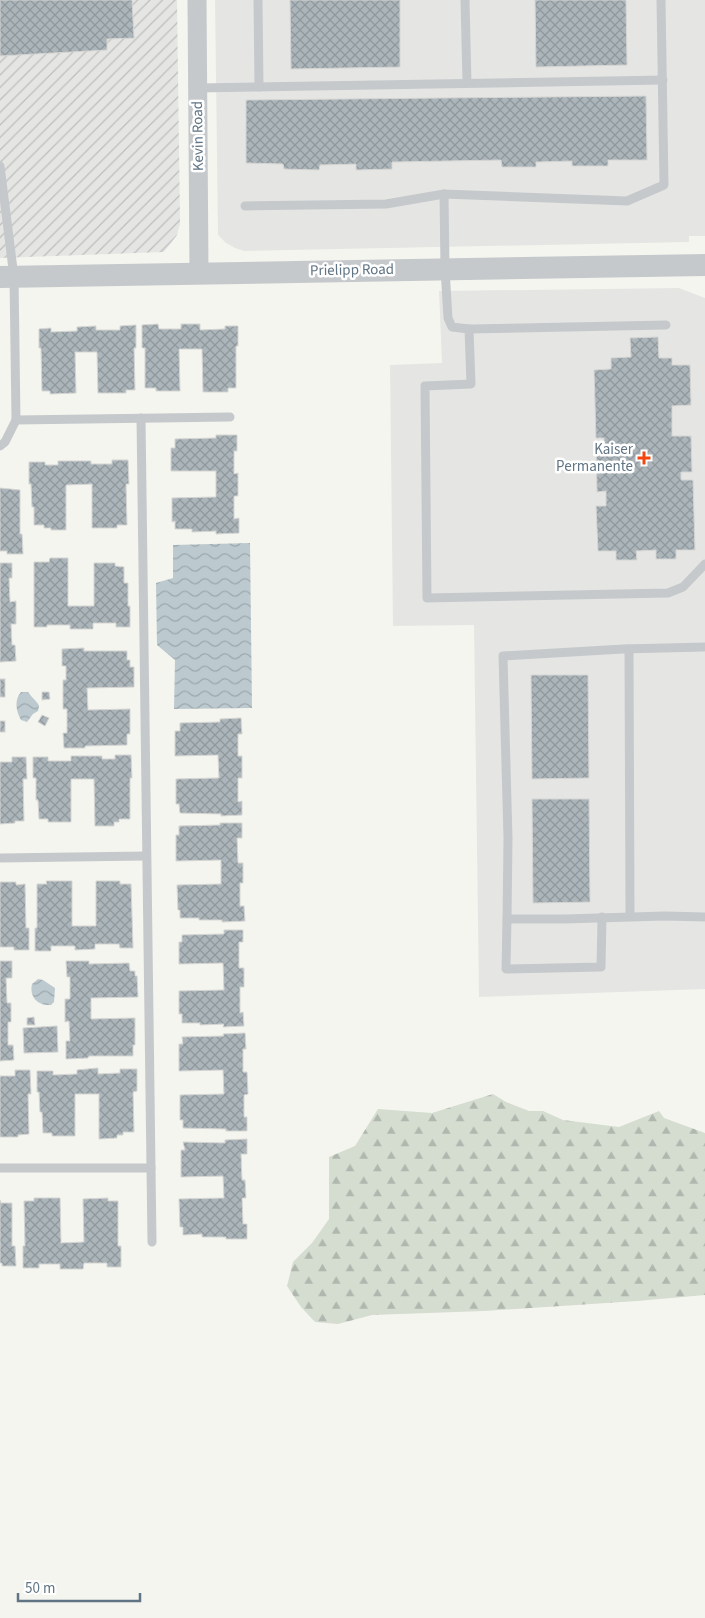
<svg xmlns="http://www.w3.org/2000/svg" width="705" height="1618" font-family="'Source Sans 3',sans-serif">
  <defs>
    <pattern id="industrial-furrows" width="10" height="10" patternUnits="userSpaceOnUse" patternTransform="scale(1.25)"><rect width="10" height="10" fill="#e5e6e3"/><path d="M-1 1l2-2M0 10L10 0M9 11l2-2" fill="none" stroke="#bdbfbe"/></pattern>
    <pattern id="forest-firs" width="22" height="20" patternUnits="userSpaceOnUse" patternTransform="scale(1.25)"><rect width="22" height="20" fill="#d5dcd0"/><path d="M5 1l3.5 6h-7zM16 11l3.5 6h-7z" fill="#b0b7ae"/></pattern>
    <pattern id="water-waves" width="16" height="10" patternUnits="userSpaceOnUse" patternTransform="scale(1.25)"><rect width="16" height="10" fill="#bcc9ce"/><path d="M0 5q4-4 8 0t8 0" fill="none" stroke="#9ca8ad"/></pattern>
    <pattern id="building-cross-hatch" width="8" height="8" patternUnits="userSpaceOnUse" patternTransform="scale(1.25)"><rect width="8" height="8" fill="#acb5ba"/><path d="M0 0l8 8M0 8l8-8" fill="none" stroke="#8f989d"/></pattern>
  </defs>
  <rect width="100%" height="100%" fill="#f4f5ef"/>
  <g fill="#e5e6e3">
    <polygon points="215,0 705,0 705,236 689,236 689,242 244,251 235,248 226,243 218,235"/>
    <polygon points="679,288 705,298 705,989 479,997 474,625 393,626 390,365 442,363 439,291"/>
  </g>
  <polygon fill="url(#industrial-furrows)" points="0,0 177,0 180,224 177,235 164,252 0,258"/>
  <polygon fill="url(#forest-firs)" points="493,1094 506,1102 529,1111 543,1111 563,1120 619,1127 659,1111 664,1118 705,1133 705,1295 637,1301 484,1311 372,1315 338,1324 315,1322 301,1307 287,1286 293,1262 312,1243 329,1219 329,1157 355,1146 378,1109 432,1113"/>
  <g fill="url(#water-waves)">
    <polygon points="250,543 252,708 174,709 175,660 157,645 156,583 173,578 173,545"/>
    <path d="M21 692H28C32 698 38 702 39 706L38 711 33 714 27 722 21 720C16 711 14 700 21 692Z"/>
    <path d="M38 979 43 980 55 988 54 1002 51 1005C38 1006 29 997 32 984Z"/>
  </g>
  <g fill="url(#building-cross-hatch)" stroke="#d5d5d3">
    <polygon points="0,0 132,0 134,38 107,39 107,50 0,56"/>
    <polygon points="290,0 400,0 400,67 291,69"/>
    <polygon points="535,0 626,0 627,65 536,67"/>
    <polygon points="646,96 647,160 608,160 608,166 572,166 572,161 536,162 536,167 502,167 501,160 392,162 392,169 356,170 356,164 320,165 319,170 284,169 283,164 246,163 246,100"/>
    <polygon points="158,324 159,329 181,329 181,324 200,324 200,330 225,329 225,326 238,326 238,346 236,346 236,388 228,388 228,392 203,392 202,349 179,349 180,391 156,391 156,388 145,388 145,348 142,348 142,325"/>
    <polygon points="136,325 136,348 134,348 135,390 126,390 126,393 98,393 97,352 75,352 76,393 50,394 50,391 42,391 41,348 39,348 39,329 51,328 51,332 77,331 77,327 96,326 96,330 120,330 120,326"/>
    <polygon points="658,337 659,358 672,358 672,365 690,365 691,405 672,406 672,436 691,436 692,472 681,472 681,480 693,480 695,550 676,550 676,559 656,559 656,550 636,551 637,560 616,560 616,551 598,551 596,506 606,506 606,491 597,492 596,445 604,445 604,438 596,438 594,370 611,369 611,358 631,357 630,338"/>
    <polygon points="216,435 237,435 237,451 234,451 234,474 238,473 238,496 234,496 234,519 239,518 239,533 216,534 216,531 192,532 192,529 175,529 175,521 172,522 172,498 216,497 216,471 171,471 171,448 175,448 175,439 216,438"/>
    <polygon points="112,460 128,460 129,484 126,484 127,525 117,525 117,528 92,528 92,484 66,485 66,530 51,530 51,528 44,528 44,525 34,525 34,507 32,507 31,484 29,484 29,462 45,462 45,465 58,465 58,461 91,461 91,464 112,464"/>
    <polygon points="0,488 20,490 20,534 22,534 23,554 7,554 7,551 0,551"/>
    <polygon points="50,558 68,558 68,606 94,606 94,563 115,563 115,566 124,567 124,583 128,583 128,606 130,606 130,627 116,627 116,623 93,623 93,629 70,629 70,625 47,625 47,627 34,627 34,562 49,562"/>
    <polygon points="0,563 12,563 12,578 9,578 10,602 16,601 16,624 11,624 12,645 15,645 16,661 0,662"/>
    <polygon points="84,648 84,651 127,651 127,660 130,660 130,667 134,667 134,687 87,688 88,710 130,709 130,734 127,734 127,745 85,746 85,748 64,748 63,733 67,733 67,709 63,709 63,680 66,680 66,666 62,666 62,649"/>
    <polygon points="531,675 588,675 589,778 532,779"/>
    <rect x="0" y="679" width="5" height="18"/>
    <polygon points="42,692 49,692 50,699 42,700"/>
    <polygon points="42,715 49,718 45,726 38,722"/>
    <polygon points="241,718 242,734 238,734 238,756 242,756 242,778 238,778 238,802 242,801 242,815 221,816 221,814 180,813 179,804 176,804 176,779 219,778 218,755 175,756 175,731 180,731 180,723 220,722 220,719"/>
    <rect x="0" y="721" width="5" height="11"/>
    <polygon points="115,755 131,755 132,778 130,778 130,819 119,819 119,822 114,822 114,826 95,826 94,779 71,779 71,822 48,822 48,819 39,819 38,800 36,800 36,778 33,778 33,757 48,757 48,761 71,761 71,756 102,756 102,759 115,759"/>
    <polygon points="12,757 26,757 27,779 23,779 24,821 15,821 15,823 0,824 0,762 12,762"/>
    <polygon points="532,799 589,799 590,902 533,903"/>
    <polygon points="220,823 242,823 242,838 237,838 238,863 243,863 243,883 240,883 240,906 244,906 245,921 222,922 222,920 199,920 199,918 180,918 180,910 178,910 177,885 221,884 221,860 176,861 176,835 179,835 179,826 220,825"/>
    <polygon points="46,881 72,881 72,926 96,926 96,881 120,881 120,884 131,884 133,948 120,948 119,944 95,944 95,949 75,950 75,946 51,946 51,951 35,951 35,928 37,928 37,884 47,884"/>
    <polygon points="0,882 16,882 16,885 25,884 26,928 29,928 29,950 14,950 14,947 0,947"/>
    <polygon points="224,930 243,930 243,942 239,942 239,968 244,968 244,987 240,987 240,1013 243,1012 244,1026 223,1027 224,1024 200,1025 200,1023 182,1023 182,1014 179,1014 179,991 224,990 223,963 179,964 179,942 182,942 182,935 224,934"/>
    <polygon points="0,961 12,961 12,978 6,978 7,1003 11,1003 11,1022 8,1022 8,1045 13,1045 14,1060 0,1061"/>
    <polygon points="66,961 89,961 89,964 129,963 130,971 135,971 135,976 137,976 138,997 91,998 91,1019 135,1018 135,1045 133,1045 133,1056 89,1056 88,1058 66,1059 66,1041 70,1041 69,1021 65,1022 65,999 70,999 70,977 67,977"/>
    <polygon points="34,1017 35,1025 27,1025 27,1018"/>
    <polygon points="57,1026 58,1052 24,1053 23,1028"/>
    <polygon points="245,1033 246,1049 243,1049 243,1072 247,1072 248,1094 244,1095 244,1117 247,1117 247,1131 226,1131 226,1129 183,1128 183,1120 180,1120 180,1095 224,1094 223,1070 179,1071 179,1044 183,1044 182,1037 224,1036 223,1034"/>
    <polygon points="98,1068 98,1074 120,1073 120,1069 137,1069 137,1091 133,1092 134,1132 123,1132 123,1135 117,1135 117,1138 99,1139 99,1094 75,1094 75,1136 52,1136 52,1133 43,1133 42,1112 40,1112 39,1092 37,1092 37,1071 53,1071 53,1075 77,1074 77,1070"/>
    <polygon points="15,1070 30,1070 31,1094 28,1094 29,1134 18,1135 18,1137 0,1137 0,1076 15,1076"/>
    <polygon points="247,1139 247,1154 241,1154 242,1180 245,1180 246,1198 242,1198 243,1224 247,1224 247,1239 226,1239 226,1237 202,1237 202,1234 183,1235 183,1227 180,1227 179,1199 224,1198 223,1176 181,1177 181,1150 185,1150 183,1142 225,1143 225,1140"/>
    <polygon points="34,1198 60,1198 61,1243 84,1242 83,1199 108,1198 108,1201 118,1201 118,1246 121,1246 121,1267 107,1267 107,1263 84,1263 83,1269 60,1269 60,1264 39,1264 39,1268 23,1268 23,1246 25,1246 24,1201 34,1201"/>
    <polygon points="0,1200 1,1203 12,1203 12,1246 15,1246 16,1266 2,1266 2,1263 0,1263"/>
  </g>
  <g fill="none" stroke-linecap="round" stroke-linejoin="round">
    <g stroke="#c6c9cc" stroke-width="9">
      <polyline points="258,0 259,87"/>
      <polyline points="465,0 467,83"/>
      <polyline points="197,88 663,80"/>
      <polyline points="0,166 14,277 16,420 5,442 0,446"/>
      <polyline points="444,194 445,269 448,318 452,327 469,329 471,384 425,386 427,598 668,593 683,587 705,564"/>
      <polyline points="245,206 386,204 444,194 627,201 664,185 661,0"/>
      <polyline points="469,329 666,325"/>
      <polyline points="141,418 152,1242"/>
      <polyline points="16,420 230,417"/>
      <polyline points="705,647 623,649 503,656 508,838 507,919 564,919 665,916 705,917"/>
      <polyline points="629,649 630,916"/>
      <polyline points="0,858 146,856"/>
      <polyline points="507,919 506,969 601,967 602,917"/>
      <polyline points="0,1168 151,1168"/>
    </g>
    <polyline stroke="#c6c9cc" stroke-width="19" points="197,0 199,273"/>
    <polyline stroke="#c6c9cc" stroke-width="22" points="0,277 705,265"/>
  </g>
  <path fill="#f44510" stroke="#fff" stroke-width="2" d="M641.5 450.5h5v5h5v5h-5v5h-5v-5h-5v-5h5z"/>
  <g text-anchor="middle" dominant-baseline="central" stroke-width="5" stroke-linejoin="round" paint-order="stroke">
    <g font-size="15" fill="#607484" stroke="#fff">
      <text transform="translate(198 136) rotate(-91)">Kevin Road</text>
      <text transform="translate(352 270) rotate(-1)">Prielipp Road</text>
    </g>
    <g font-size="15" fill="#607484" stroke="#fff" text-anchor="end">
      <text x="633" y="449">Kaiser<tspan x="633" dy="17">Permanente</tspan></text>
    </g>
  </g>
  <path d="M18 1593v8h122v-8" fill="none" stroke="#607484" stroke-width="2.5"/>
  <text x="25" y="1593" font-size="15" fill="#607484" stroke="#ffffff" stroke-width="4" paint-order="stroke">50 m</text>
</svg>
